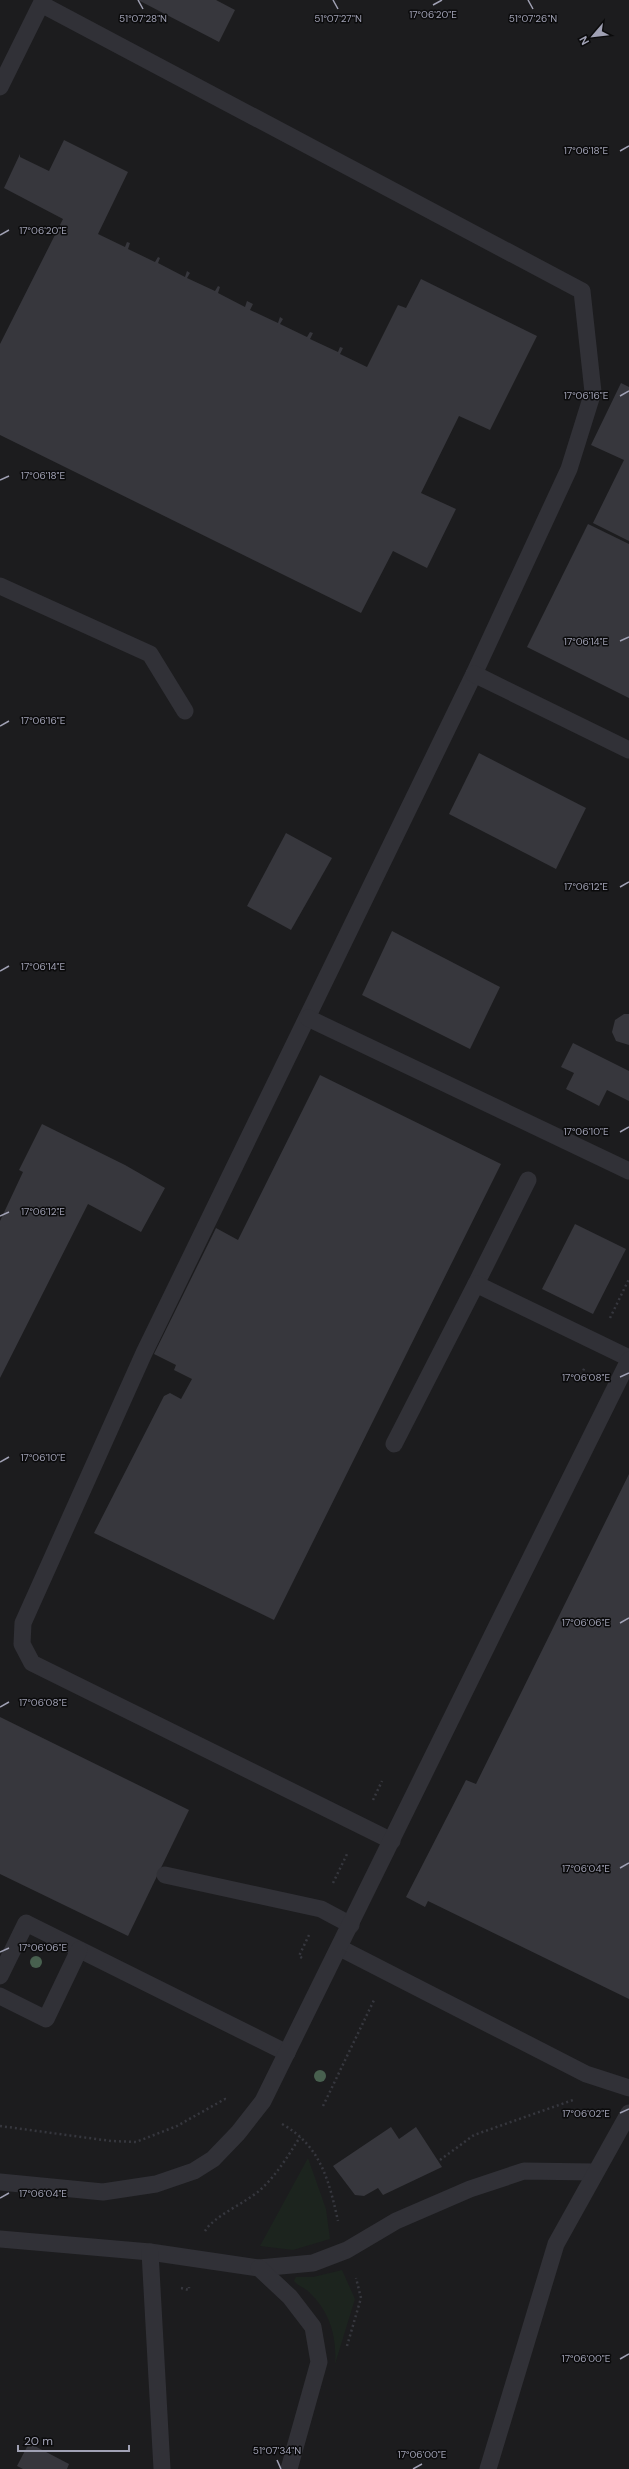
<svg xmlns="http://www.w3.org/2000/svg" width="629" height="2469" font-family="'DM Sans',sans-serif">
  <rect width="100%" height="100%" fill="#101011"/>
  <rect fill="#1c1c1e" x="0" y="0" width="629" height="2469"/>
  <g fill="#1c241e">
    <polygon points="308,2158 326,2209 330,2239 293,2250 260,2246"/>
    <path d="M342 2270 355 2299 335 2364C337 2337 330 2312 309 2292 305 2288 298 2286 294 2281L296 2277H313Z"/>
  </g>
  <g fill="#37373d">
    <polygon points="138,0 216,0 235,10 219,42"/>
    <polygon points="64,140 128,172 98,234 125,247 127,242 130,243 128,249 155,262 158,257 160,258 158,263 185,277 187,271 190,273 187,278 215,291 218,286 220,287 218,293 245,307 247,301 253,304 250,310 278,323 280,317 283,319 280,324 307,337 310,332 313,333 310,339 338,352 340,347 343,348 340,354 367,367 398,305 406,308 421,279 537,336 490,430 459,416 421,493 456,509 427,568 393,551 361,613 0,435 0,344 63,219 4,188 20,154 20,157 49,171"/>
    <polygon points="621,383 629,387 629,541 593,523 624,460 591,445"/>
    <polygon points="588,524 629,544 629,698 527,647"/>
    <polygon points="479,753 586,808 556,869 449,814"/>
    <polygon points="286,833 332,858 291,930 247,906"/>
    <polygon points="392,931 500,987 470,1049 362,995"/>
    <polygon points="624,1014 629,1014 629,1045 616,1041 612,1032 615,1020"/>
    <polygon points="573,1043 629,1071 629,1101 607,1090 599,1106 566,1089 574,1073 561,1067"/>
    <polygon points="320,1075 501,1164 274,1620 94,1533 164,1396 170,1393 181,1399 192,1379 174,1370 176,1365 154,1354 216,1228 238,1240"/>
    <polygon points="42,1124 125,1165 165,1188 141,1232 88,1204 0,1378 0,1221 23,1172 19,1170"/>
    <polygon points="575,1224 626,1249 593,1314 542,1289"/>
    <polygon points="629,1474 629,1999 428,1901 425,1907 406,1897 466,1780 476,1784"/>
    <polygon points="0,1717 189,1810 128,1936 0,1874"/>
    <polygon points="391,2127 399,2139 416,2127 442,2167 383,2195 378,2188 364,2196 355,2195 333,2166"/>
    <polygon points="29,2443 69,2464 67,2469 23,2469 17,2466"/>
  </g>
  <g fill="none" stroke-linecap="round" stroke-linejoin="round">
    <g stroke="#36373e" stroke-width="2.5" stroke-dasharray="2 3" stroke-linecap="butt">
      <polyline points="610,1318 629,1279"/>
      <polyline points="581,1375 585,1367"/>
      <polyline points="373,1800 382,1781"/>
      <polyline points="333,1883 348,1852"/>
      <polyline points="302,1958 299,1956 309,1935"/>
      <polyline points="323,2106 375,1998"/>
      <path d="M282 2124C321 2146 329 2181 338 2221"/>
      <polyline points="0,2126 111,2141 136,2142 177,2126 225,2099 228,2100"/>
      <polyline points="440,2160 474,2135 573,2100"/>
      <path d="M205 2231C214 2216 245 2203 259 2191 276 2176 288 2156 300 2137"/>
      <polyline points="181,2288 189,2290 189,2287"/>
      <polyline points="347,2346 361,2298 356,2278"/>
    </g>
    <g stroke="#313137" stroke-width="17">
      <polyline points="0,87 41,4 582,291 593,392 569,469 474,674 144,1353 23,1623 22,1644 32,1663 392,1841"/>
      <polyline points="0,586 150,654 185,711"/>
      <polyline points="474,674 629,750"/>
      <polyline points="308,1018 629,1171"/>
      <polyline points="476,1284 528,1180"/>
      <polyline points="394,1444 476,1284 629,1358"/>
      <polyline points="165,1875 321,1909 351,1925"/>
      <polyline points="340,1948 586,2074 629,2088"/>
      <polyline points="0,1976 26,1923 287,2053"/>
      <polyline points="0,1996 46,2019 79,1950"/>
      <path d="M0 2182 103 2192 156 2184 194 2171 213 2159 238 2133 263 2101C386 1855 505 1606 629 1360"/>
      <polyline points="0,2239 150,2252 259,2268 313,2263 347,2250 396,2221 470,2189 524,2171 594,2172"/>
      <polyline points="150,2252 162,2469"/>
      <polyline points="259,2268 290,2297 313,2327 319,2362 289,2469"/>
      <polyline points="488,2469 556,2244 629,2113"/>
    </g>
  </g>
  <g fill="#48604f">
    <circle cx="36" cy="1962" r="6"/>
    <circle cx="320" cy="2076" r="6"/>
  </g>
  <path fill="none" stroke="#a0a1b4" stroke-width="1.5" d="M138 0 143 9M333 0 338 9M528 0 533 9M433 5 442 0M620 151 629 146M0 235 9 230M620 396 629 391M0 480 9 476M620 641 629 637M0 726 9 721M620 887 629 882M0 971 9 966M620 1132 629 1127M0 1216 9 1212M620 1377 629 1373M0 1462 9 1457M620 1623 629 1618M0 1707 9 1702M620 1868 629 1863M0 1952 9 1948M620 2113 629 2109M0 2198 9 2193M620 2359 629 2354M277 2460 281 2469M413 2469 422 2464"/>
  <g font-size="10" text-anchor="middle" fill="#a0a1b4" stroke="#0b0b0c" stroke-width="3" stroke-linejoin="round" paint-order="stroke">
    <text x="433" y="18">17°06'20"E</text>
    <text x="338" y="22">51°07'27"N</text>
    <text x="533" y="22">51°07'26"N</text>
    <text x="143" y="22">51°07'28"N</text>
    <text x="586" y="154">17°06'18"E</text>
    <text x="43" y="234">17°06'20"E</text>
    <text x="586" y="399">17°06'16"E</text>
    <text x="43" y="479">17°06'18"E</text>
    <text x="586" y="645">17°06'14"E</text>
    <text x="43" y="724">17°06'16"E</text>
    <text x="586" y="890">17°06'12"E</text>
    <text x="43" y="970">17°06'14"E</text>
    <text x="586" y="1135">17°06'10"E</text>
    <text x="43" y="1215">17°06'12"E</text>
    <text x="586" y="1381">17°06'08"E</text>
    <text x="43" y="1461">17°06'10"E</text>
    <text x="586" y="1626">17°06'06"E</text>
    <text x="43" y="1706">17°06'08"E</text>
    <text x="586" y="1872">17°06'04"E</text>
    <text x="43" y="1951">17°06'06"E</text>
    <text x="586" y="2117">17°06'02"E</text>
    <text x="43" y="2197">17°06'04"E</text>
    <text x="586" y="2362">17°06'00"E</text>
    <text x="277" y="2454">51°07'34"N</text>
    <text x="422" y="2458">17°06'00"E</text>
  </g>
  <g transform="translate(593 36) rotate(242)" stroke="#0b0b0c" stroke-width="3" paint-order="stroke">
  <path d="M0-3L7 15L0 10L-7 15Z" fill="#a0a1b4"/>
  <text y="-6" font-size="11" font-weight="bold" text-anchor="middle" fill="#a0a1b4">N</text>
  </g>
  <path d="M18 2445v6h111v-6" fill="none" stroke="#a0a1b4" stroke-width="2"/>
  <text x="24" y="2445" font-size="12" fill="#a0a1b4" stroke="#0b0b0c" stroke-width="3" paint-order="stroke">20 m</text>
</svg>
